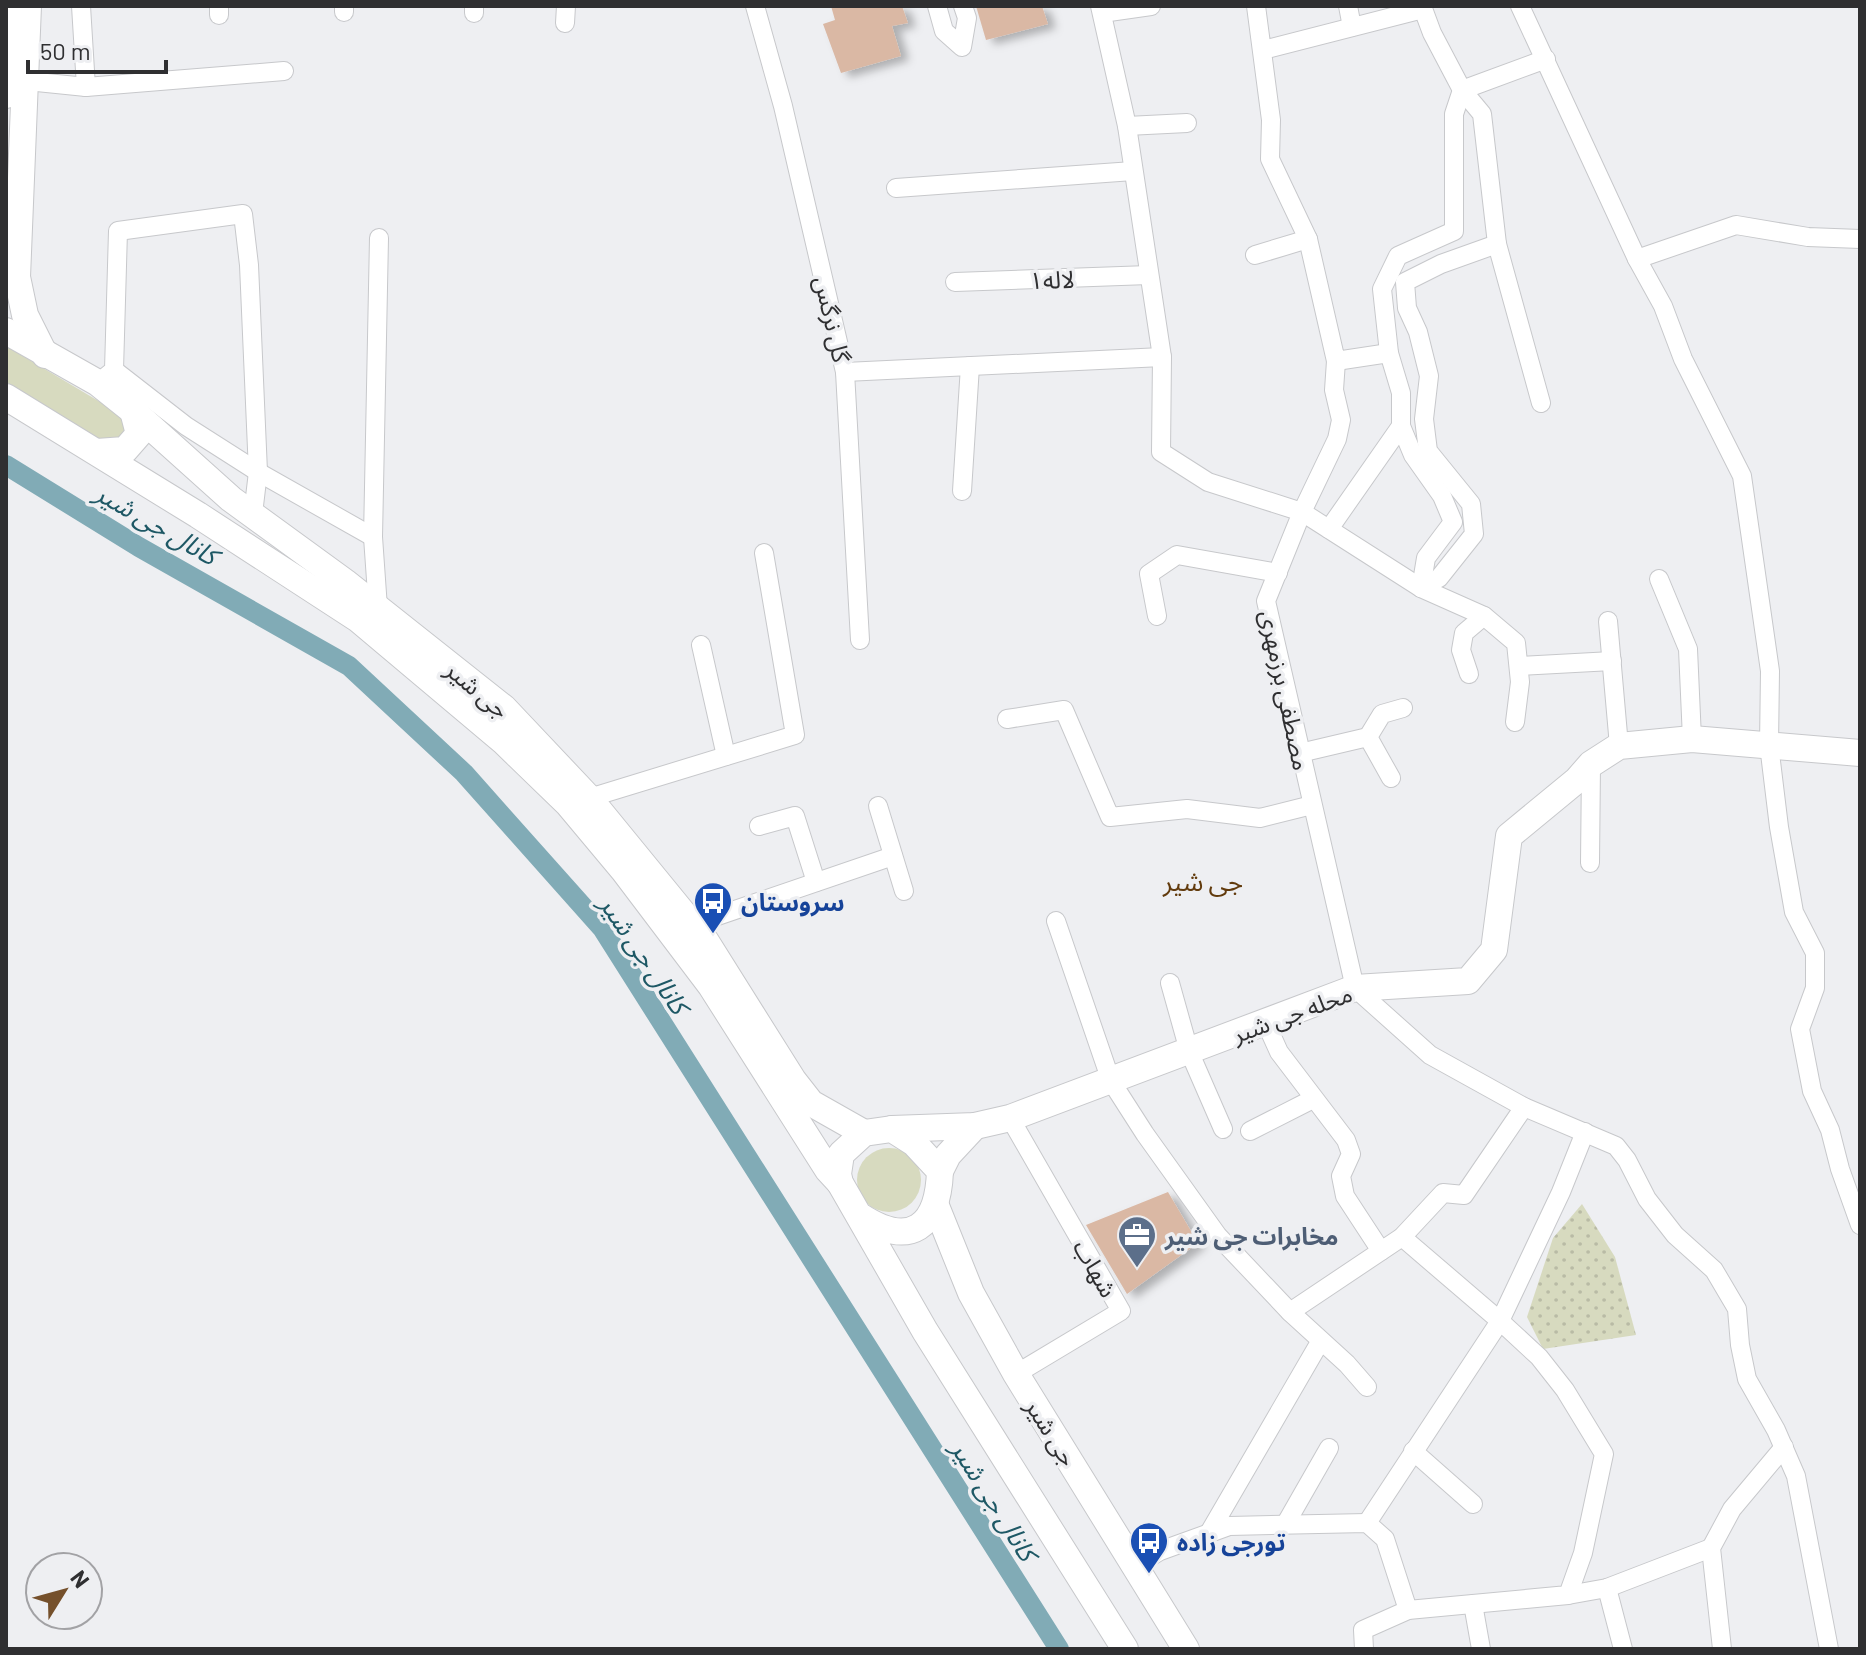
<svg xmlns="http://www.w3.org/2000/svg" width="1866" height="1655" font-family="Barlow,'Noto Sans Arabic',sans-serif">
  <defs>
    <pattern id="park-dots" width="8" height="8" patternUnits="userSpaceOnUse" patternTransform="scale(2)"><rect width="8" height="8" fill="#d7dabf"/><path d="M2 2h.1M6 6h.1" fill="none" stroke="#b9bba5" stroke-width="1.8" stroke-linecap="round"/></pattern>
    <filter id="shadow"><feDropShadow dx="8" dy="4.5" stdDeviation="4" flood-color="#0004"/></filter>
  </defs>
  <rect width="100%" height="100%" fill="#eeeff2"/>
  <g fill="#d7dabf">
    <polygon points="6,346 122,415 127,427 122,436 105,443 6,382"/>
    <circle cx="889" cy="1180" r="32"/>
  </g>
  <polygon fill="url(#park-dots)" points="1582,1204 1615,1257 1636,1335 1543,1349 1527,1317 1553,1238"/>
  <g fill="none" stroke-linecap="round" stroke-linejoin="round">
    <polyline stroke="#81abb6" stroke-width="20" points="6,465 139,547 349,666 464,773 602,928 1059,1649"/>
  </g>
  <g fill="#dab8a4" filter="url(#shadow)">
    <polygon points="831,6 902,6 908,23 892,26 901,56 841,73 823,24 835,20"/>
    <polygon points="976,6 1042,6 1048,24 986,40"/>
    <polygon points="1168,1192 1198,1243 1127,1294 1086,1225"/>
  </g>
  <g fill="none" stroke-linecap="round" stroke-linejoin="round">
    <defs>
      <g id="street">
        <polyline points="81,6 86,87"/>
        <polyline points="474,6 474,13"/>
        <polyline points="755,6 783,106 845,372 860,640"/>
        <polyline points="937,6 944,31 962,47 967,18 963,6"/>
        <polyline points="1100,6 1127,126 1162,357 1161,452 1208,482 1302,512 1266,601 1355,988 1430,1055 1524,1107 1616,1146 1627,1160 1647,1199 1675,1235 1714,1270 1737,1309 1740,1345 1747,1379 1776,1430 1796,1476 1829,1649"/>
        <polyline points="1256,6 1271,120 1270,159 1308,239 1336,361 1389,353"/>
        <polyline points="1348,6 1352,27"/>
        <polyline points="1520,6 1637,259 1663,306 1683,359 1742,476 1770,671 1769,745 1779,827 1794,912 1815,953 1815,988 1800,1029 1812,1091 1830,1130 1840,1169 1860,1225"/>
        <polyline points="344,12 344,6"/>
        <polyline points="1102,13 1151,6"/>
        <polyline points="219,15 219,6"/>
        <polyline points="565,23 566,6"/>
        <polyline points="1263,50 1423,9"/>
        <polyline points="27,81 86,87 284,71"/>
        <polyline points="1462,90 1546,59"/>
        <polyline points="1127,126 1187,123"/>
        <polyline points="896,188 1133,171"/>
        <polyline points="1497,244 1541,403"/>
        <polyline points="1255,255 1308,239"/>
        <polyline points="1637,259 1736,225 1808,237 1860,239"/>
        <polyline points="955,282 1149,275"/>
        <polyline points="1336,361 1334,390 1341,420 1337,439 1302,512 1421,588 1484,616 1516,643 1520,682 1515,722"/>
        <polyline points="114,370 186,426 258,472 373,537"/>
        <polyline points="845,372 1162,357"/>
        <polyline points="98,383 114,370 118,231 243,214 249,265 258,472 253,514"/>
        <polyline points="962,491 970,366"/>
        <polyline points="1329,529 1401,426"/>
        <polyline points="1659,579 1688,649 1692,739"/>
        <polyline points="1421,588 1439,578 1474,534 1471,504 1428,451 1424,419 1429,376 1418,332 1407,308 1405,282 1441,264 1497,244 1482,114 1462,90 1432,33 1422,6"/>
        <polyline points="1421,588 1426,558 1453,522 1442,496 1413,455 1401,426 1401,393 1389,353 1382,289 1398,256 1454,231 1454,114 1462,90"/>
        <polyline points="378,608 373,537 379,238"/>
        <polyline points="1157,616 1149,574 1177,555 1278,573"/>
        <polyline points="1608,621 1619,746"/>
        <polyline points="701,645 726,756"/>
        <polyline points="1519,666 1612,661"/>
        <polyline points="1469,674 1461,650 1464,633 1484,616"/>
        <polyline points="1007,719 1064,710 1110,817 1187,809 1260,818 1312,805"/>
        <polyline points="1300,753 1368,737"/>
        <polyline points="1391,778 1368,737 1382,714 1403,708"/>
        <polyline points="589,798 795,735 764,553"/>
        <polyline points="878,806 904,891"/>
        <polyline points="759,826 795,816 816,882"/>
        <polyline points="1590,863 1591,764"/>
        <polyline points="1056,921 1111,1081 1145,1134 1218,1236 1290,1312 1347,1364 1367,1387"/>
        <polyline points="691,925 893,856"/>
        <polyline points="1170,983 1189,1051 1223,1129"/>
        <polyline points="1265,1021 1279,1052 1346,1140 1351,1154 1341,1176 1345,1196 1381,1251"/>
        <polyline points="1010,1118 1121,1311 1016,1374"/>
        <polyline points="1250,1131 1313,1099"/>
        <polyline points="1290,1312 1402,1237 1443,1193 1464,1195 1524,1107"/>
        <polyline points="1413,1451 1473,1504"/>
        <polyline points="1367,1523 1500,1321 1402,1237"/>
        <polyline points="1285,1525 1329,1448"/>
        <polyline points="1209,1533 1320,1342"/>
        <polyline points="1135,1566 1160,1551 1229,1526 1367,1523 1385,1539 1408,1610"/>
        <polyline points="1607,1588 1623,1649"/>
        <polyline points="1568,1595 1607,1588 1711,1548"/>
        <polyline points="1473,1604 1481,1649"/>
        <polyline points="1364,1649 1363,1630 1408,1610 1568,1595 1583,1553 1604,1454 1565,1390 1539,1357 1500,1321 1561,1192 1585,1132"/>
        <polyline points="1722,1649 1711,1548 1732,1509 1784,1447"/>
      </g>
      <g id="secondary">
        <polyline points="28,6 17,277 25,315 45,355"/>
        <polyline points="6,95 7,6"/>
        <polyline points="6,331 98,383 133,411 231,499 345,582 504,708 589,798 705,940 793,1080 811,1103 864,1133"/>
        <polyline points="6,397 198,515 358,619 503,741 568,804 624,871 711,986 828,1170 840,1183"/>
        <polyline points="97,452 125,450 139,434 133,411"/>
        <polyline points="892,1129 975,1126 1010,1118 1355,988 1468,981 1494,950 1509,836 1577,780 1591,764 1619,746 1692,739 1860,753"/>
        <polyline points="940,1171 948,1155 975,1126"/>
        <polyline points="936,1206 971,1293 1016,1374 1186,1649"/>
        <path d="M860 1216C911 1249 938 1227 940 1171L914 1143 892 1129 864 1133 841 1154 838 1174 840 1183 925 1331 1125 1649"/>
      </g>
    </defs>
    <use href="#street" stroke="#c7c8cb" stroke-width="20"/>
    <use href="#secondary" stroke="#c7c8cb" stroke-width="28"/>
    <use href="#street" stroke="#fff" stroke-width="18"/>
    <use href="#secondary" stroke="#fff" stroke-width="26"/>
  </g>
  <defs>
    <symbol id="bus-pin" viewBox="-11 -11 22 30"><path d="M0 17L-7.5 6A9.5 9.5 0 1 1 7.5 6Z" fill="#1a4fb4" stroke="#eeeff2"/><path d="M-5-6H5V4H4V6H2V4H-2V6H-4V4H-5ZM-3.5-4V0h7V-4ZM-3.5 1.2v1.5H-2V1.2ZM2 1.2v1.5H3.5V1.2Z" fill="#fff"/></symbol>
    <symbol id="office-pin" viewBox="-11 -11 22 30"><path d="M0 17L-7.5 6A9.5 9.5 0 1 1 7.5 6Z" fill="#5c6f8a" stroke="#eeeff2"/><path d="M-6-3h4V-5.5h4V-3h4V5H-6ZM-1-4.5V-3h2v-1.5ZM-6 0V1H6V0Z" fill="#fff"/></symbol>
  </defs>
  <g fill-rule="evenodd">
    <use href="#bus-pin" x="691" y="879" width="44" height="60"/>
    <use href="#office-pin" x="1115" y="1213" width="44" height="60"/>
    <use href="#bus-pin" x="1127" y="1519" width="44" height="60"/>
  </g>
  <g text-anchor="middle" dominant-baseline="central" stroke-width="7" stroke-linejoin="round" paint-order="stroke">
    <g font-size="24" fill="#2f2f31" stroke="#eeeff2">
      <text transform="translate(1052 279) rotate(-2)">لاله۱</text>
      <text transform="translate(833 319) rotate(77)">گل نرگس</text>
      <text transform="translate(478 689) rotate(40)">جی شیر</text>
      <text transform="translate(1286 690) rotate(78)">مصطفی برزمهری</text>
      <text transform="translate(1292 1013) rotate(-20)">محله جی شیر</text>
      <text transform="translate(1096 1268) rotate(60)">شهاب</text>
      <text transform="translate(1052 1432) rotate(58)">جی شیر</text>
    </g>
    <g font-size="24" font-weight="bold" fill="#164399" stroke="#eeeff2" text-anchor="start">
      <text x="741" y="901">سروستان</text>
      <text x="1177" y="1541">تورجی زاده</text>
    </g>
    <g font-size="24" font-weight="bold" fill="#4e5e75" stroke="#eeeff2" text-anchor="start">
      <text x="1165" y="1235">مخابرات جی شیر</text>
    </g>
    <g font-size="26" font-style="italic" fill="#1e5865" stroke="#eeeff2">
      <text transform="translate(157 523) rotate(30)">کانال جی شیر</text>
      <text transform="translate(645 954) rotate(56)">کانال جی شیر</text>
      <text transform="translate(995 1500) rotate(58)">کانال جی شیر</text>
    </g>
    <g font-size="26" fill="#623b0d" stroke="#eeeff2">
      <text x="1203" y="880">جی شیر</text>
    </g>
  </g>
  <rect width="1866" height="1655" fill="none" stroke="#2f2f31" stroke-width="16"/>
  <g transform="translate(64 1591) rotate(53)"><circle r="38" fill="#eeeff2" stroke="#a2a2a5" stroke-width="2"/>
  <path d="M0-6L14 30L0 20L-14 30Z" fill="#75502b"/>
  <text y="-12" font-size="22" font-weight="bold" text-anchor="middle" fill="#2f2f31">N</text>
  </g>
  <path d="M28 60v12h138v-12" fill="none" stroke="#2f2f31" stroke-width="4"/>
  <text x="40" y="60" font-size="24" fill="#2f2f31" stroke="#eeeff2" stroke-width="6" paint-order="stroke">50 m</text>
</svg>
